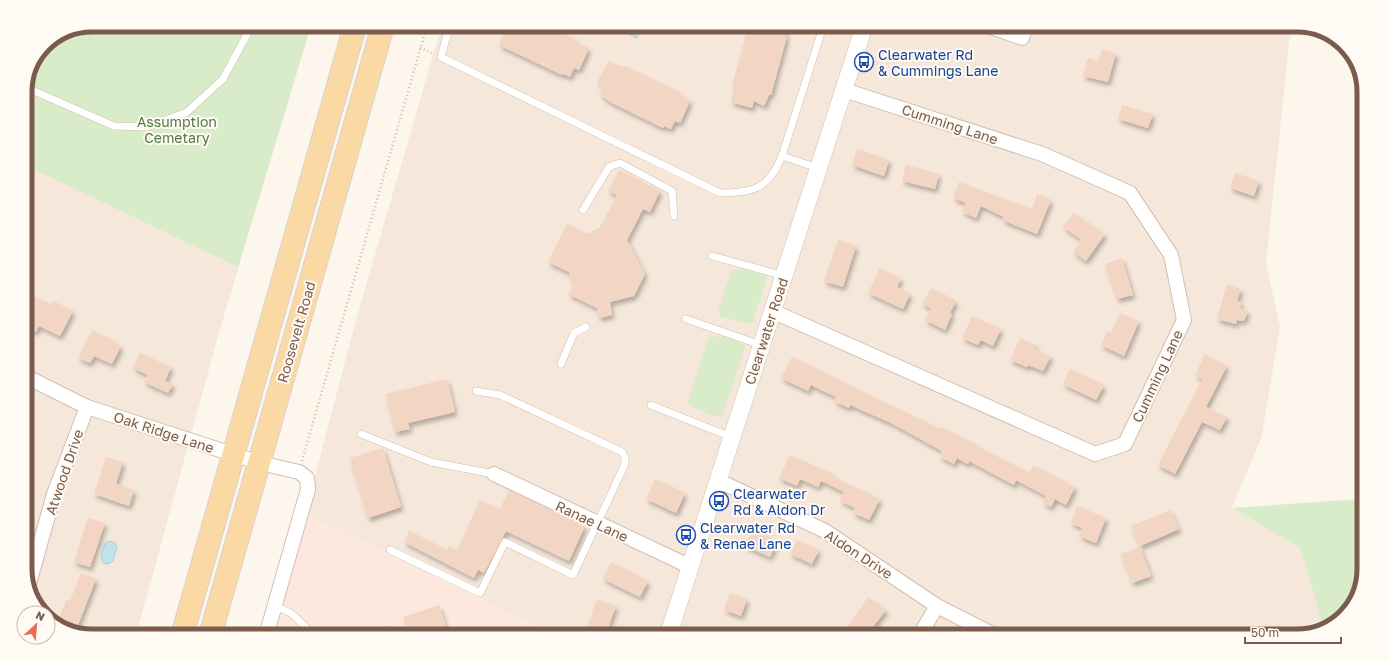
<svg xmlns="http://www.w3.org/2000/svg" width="1389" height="661" font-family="'Golos Text',sans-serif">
  <defs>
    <filter id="shadow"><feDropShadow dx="2.5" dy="4" stdDeviation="2" flood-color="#0004"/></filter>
  </defs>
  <rect width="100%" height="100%" fill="#fdf6ec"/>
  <g fill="#f5e8da">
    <polygon points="1291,25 1266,263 1280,327 1262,436 1232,508 1300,548 1324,628 1298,636 558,636 305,514 356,320 441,28"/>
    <polygon points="310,29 220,329 136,636 92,636 66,631 48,616 48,613 44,613 36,607 25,574 25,88 45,44 66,30"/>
  </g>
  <polygon fill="#fde8e0" points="305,514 558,636 275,636"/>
  <g fill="#d8ecc9">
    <polygon points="310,29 238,267 25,165 25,88 45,44 66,30"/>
    <polygon points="743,267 766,275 767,278 752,324 721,317 718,312 731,272"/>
    <polygon points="722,335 741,342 745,347 722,416 717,417 689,406 688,401 709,338"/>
    <polygon points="1360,499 1359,595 1335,625 1324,628 1300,548 1232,508"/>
  </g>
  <g fill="#bfe3e8" stroke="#a5d3da">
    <polygon points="617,28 642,28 636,38"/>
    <polygon points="109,541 115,543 117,547 113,561 108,564 103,563 101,557 105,543"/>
  </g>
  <g fill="#f3d5c3" filter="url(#shadow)">
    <polygon points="748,27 787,27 784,35 787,36 771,95 769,95 764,106 754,101 752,108 731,102 734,87 732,86"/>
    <polygon points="506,28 552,28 574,39 576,43 589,48 579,70 574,68 570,77 564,74 562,75 499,45"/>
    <polygon points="1102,49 1116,53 1108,82 1083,76 1088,58 1098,61"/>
    <polygon points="609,61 622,67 623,65 675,90 690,101 680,123 675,121 671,129 664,126 663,128 610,102 600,94 602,86 597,82"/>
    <polygon points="1122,105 1153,114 1148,128 1118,119"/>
    <polygon points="857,149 889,160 884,176 852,165"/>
    <polygon points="906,165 939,174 935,189 902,181"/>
    <polygon points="619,170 660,191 650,212 643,209 627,240 645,274 634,296 610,302 612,315 599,318 597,308 568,294 573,286 569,272 548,262 567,224 587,234 600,227 617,195 608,191"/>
    <polygon points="1235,173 1259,181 1254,196 1230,188"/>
    <polygon points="959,182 1032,209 1037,194 1051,200 1037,234 1002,220 1004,217 981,206 976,218 962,212 966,203 953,198"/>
    <polygon points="1073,213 1105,234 1086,261 1073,252 1082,240 1063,227"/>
    <polygon points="838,240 856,246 843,287 824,281"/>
    <polygon points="1122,258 1133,295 1117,299 1105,264"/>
    <polygon points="880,268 901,278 897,287 910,294 903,309 868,293"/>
    <polygon points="1227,284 1241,289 1237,301 1241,302 1240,308 1248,311 1244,321 1237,320 1236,324 1217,319"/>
    <polygon points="931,288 956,301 950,313 952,314 945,330 925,320 931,308 922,304"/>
    <polygon points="33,296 51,305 53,301 73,311 60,336 39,326 36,332 25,327 25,313"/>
    <polygon points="1120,313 1139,321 1124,356 1101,345 1107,331 1111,333"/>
    <polygon points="972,316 1001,329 993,346 981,340 978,345 962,338"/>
    <polygon points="92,330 115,341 114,343 121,346 112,364 94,356 90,363 78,358"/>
    <polygon points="1020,338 1036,345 1034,349 1051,356 1043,371 1028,365 1027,367 1010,360"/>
    <polygon points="140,353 171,367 165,381 173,384 168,393 144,382 148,375 133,368"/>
    <polygon points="1205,354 1227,366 1206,407 1227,417 1220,430 1202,422 1175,474 1158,465 1202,379 1195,375"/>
    <polygon points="792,357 940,429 941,427 977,445 976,446 1030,473 1033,465 1075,487 1066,505 1055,499 1051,507 1043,503 1046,496 1016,480 1014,485 969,461 968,464 957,458 954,464 940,457 942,451 891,423 850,405 849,408 834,401 836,397 811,385 808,391 781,378"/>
    <polygon points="1070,369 1104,385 1096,400 1063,384"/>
    <polygon points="447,379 455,412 408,423 410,429 395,432 386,394"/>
    <polygon points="383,448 401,507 368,518 350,458"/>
    <polygon points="790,455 833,474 832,476 880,499 869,520 853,513 855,508 840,501 844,492 821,481 818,487 800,479 797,486 779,478"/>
    <polygon points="106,457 123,462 116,484 134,490 129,506 94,494"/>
    <polygon points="655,479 685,493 676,513 646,499"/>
    <polygon points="509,490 585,526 569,561 506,531 484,573 478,570 474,578 404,542 409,531 447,550 449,546 457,550 480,500 500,509"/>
    <polygon points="1077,506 1106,518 1096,543 1079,536 1082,528 1071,523"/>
    <polygon points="1170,510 1179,529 1140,546 1131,526"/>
    <polygon points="88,518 105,523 90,567 74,562"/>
    <polygon points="753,529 777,541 770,557 745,546"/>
    <polygon points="797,540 819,550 812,564 790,554"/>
    <polygon points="1140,547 1151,576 1132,583 1121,554"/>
    <polygon points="611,562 648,581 640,597 603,579"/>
    <polygon points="81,573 96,579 78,625 59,618 66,600 70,601"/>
    <polygon points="730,593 747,599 741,616 724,610"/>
    <polygon points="868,597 886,610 866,636 851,636 845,631"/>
    <polygon points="597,599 616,606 607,631 588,624"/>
    <polygon points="439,605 449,636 409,636 403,617"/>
  </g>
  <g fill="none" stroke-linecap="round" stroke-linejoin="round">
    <defs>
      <g id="service">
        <path d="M449 28 441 57 720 193C754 193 769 188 782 156L823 27"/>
        <polyline points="25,87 114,126 147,127 187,112 223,79 250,29"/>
        <polyline points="782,156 818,168"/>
        <polyline points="583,210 609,167 620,163 672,191 674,216"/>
        <polyline points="712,256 784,276"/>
        <polyline points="686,319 761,345"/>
        <polyline points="561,364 574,333 586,327"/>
        <polyline points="651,405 731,437"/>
        <polyline points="361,434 431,462 494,474"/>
        <polyline points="390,550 480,593 505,542 573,575 625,464 625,458 622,452 500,395 476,391"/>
        <polyline points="275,606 291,613 315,636"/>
        <polyline points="386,630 388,636"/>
      </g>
      <g id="minor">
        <polyline points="988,26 1022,38 1026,26"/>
        <polyline points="772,311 1095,454 1125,444 1184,320 1171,255 1130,193 1042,154 844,90"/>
        <polyline points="25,376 87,407 260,463 299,472 307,478 308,489 266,636"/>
        <polyline points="494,474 691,567"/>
        <polyline points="717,480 825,531 937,606 996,636"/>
        <polyline points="29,584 54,494 87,407"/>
        <polyline points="919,636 937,606"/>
      </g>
      <polyline id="tertiary" points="668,636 864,27"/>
      <g id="primary">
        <polyline points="182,636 354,29"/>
        <polyline points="210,636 382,29"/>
      </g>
    </defs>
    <use href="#service" stroke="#d1beb0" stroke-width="8"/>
    <use href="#minor" stroke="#d1beb0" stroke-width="16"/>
    <use href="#tertiary" stroke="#d1beb0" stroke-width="18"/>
    <use href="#primary" stroke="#dad1cd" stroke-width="24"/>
    <g stroke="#d9b8a5" stroke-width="2.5" stroke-dasharray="1 3" stroke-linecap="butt">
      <polyline points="420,48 433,53"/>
      <polyline points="302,461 426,29"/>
    </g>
    <use href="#service" stroke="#fff" stroke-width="7"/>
    <use href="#minor" stroke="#fff" stroke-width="14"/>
    <use href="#tertiary" stroke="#fff" stroke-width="17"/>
    <use href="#primary" stroke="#fbd9a5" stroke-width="22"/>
  </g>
  <defs>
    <symbol id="bus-ring" viewBox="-11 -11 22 22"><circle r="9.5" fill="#fffaf3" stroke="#1a4fb4" stroke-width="1.5"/><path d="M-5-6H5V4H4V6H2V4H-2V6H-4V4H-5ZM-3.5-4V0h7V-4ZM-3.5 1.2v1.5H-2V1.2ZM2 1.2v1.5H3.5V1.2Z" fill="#1a4fb4"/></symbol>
  </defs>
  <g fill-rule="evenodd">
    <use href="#bus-ring" x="853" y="51" width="22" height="22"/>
    <use href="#bus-ring" x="708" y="490" width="22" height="22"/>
    <use href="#bus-ring" x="675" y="524" width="22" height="22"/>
  </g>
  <g text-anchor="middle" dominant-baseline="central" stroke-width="4" stroke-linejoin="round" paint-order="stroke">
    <g font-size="14" fill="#164399" stroke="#fffaf3" text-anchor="start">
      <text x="878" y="54">Clearwater Rd<tspan x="878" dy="16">&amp; Cummings Lane</tspan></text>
      <text x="733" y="493">Clearwater<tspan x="733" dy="16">Rd &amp; Aldon Dr</tspan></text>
      <text x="700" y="527">Clearwater Rd<tspan x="700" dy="16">&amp; Renae Lane</tspan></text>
    </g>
    <g font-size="14" fill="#537a41" stroke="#fffaf3">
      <text x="177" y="121">Assumption<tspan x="177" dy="16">Cemetary</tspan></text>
    </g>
    <g font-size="14" fill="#7a5c4d" stroke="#fffaf3">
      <text transform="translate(950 124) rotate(18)">Cumming Lane</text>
      <text transform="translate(766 331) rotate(-72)">Clearwater Road</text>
      <text transform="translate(296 332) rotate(-74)">Roosevelt Road</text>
      <text transform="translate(1157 376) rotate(-65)">Cumming Lane</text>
      <text transform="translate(164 432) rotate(18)">Oak Ridge Lane</text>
      <text transform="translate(64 472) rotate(-71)">Atwood Drive</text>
      <text transform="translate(592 521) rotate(25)">Ranae Lane</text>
      <text transform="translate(859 554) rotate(33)">Aldon Drive</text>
    </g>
  </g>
  <path d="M0 0H1389V661H0ZM92 32H1297A60 60 0 0 1 1357 92V569A60 60 0 0 1 1297 629H92A60 60 0 0 1 32 569V92A60 60 0 0 1 92 32Z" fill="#fffaf3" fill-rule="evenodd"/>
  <path fill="none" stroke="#7a5c4d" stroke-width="5" d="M92 32H1297A60 60 0 0 1 1357 92V569A60 60 0 0 1 1297 629H92A60 60 0 0 1 32 569V92A60 60 0 0 1 92 32Z"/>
  <g transform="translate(36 625) rotate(26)"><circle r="19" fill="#fffaf3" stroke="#cabbb1"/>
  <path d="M0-3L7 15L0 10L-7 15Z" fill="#e76f51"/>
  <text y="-6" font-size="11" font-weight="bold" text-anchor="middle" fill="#7a5c4d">N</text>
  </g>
  <path d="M1245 637v6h96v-6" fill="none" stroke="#7a5c4d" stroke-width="2"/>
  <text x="1251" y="637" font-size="12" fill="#7a5c4d" stroke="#fffaf3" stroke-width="3" paint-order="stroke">50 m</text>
</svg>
